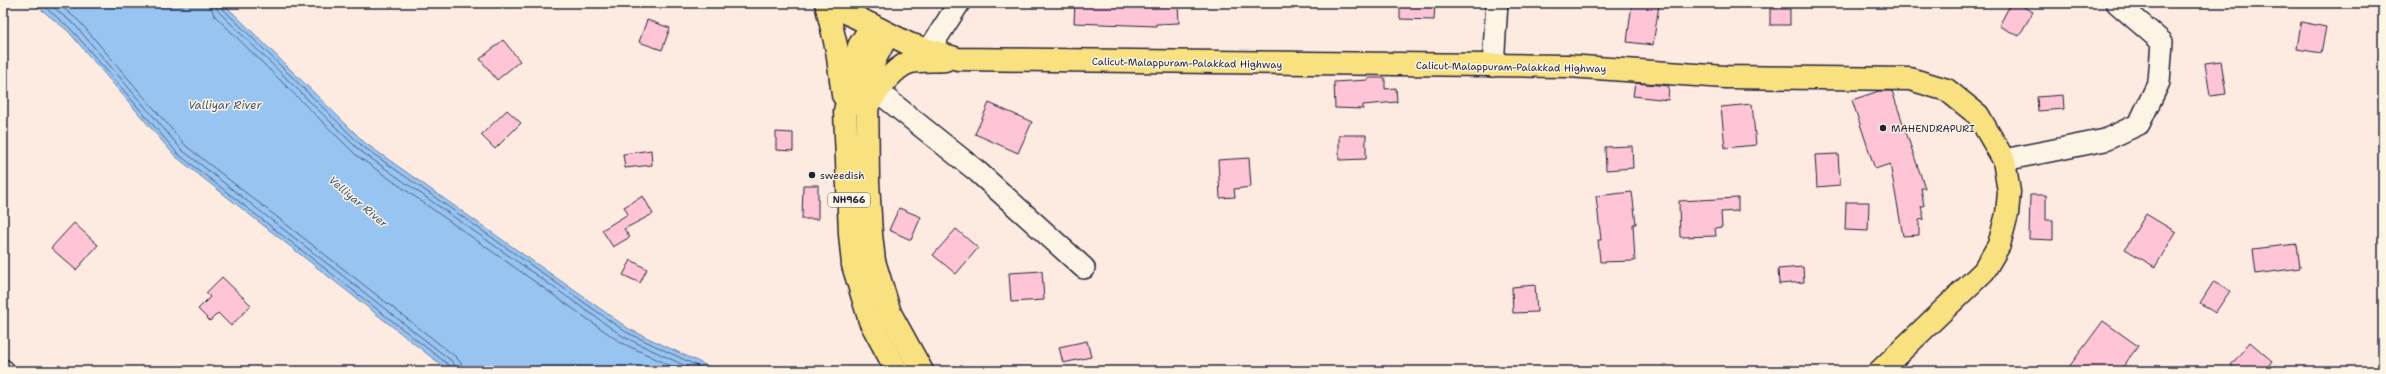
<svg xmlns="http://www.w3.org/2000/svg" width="2386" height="374" font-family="'Shantell Sans',sans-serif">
  <rect width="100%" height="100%" fill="#fdebe2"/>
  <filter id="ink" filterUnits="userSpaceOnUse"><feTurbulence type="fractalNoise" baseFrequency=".025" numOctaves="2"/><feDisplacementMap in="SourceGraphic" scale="8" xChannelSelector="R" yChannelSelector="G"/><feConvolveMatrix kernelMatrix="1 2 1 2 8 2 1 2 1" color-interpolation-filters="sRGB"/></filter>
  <g filter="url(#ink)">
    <polygon fill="#97c4f1" stroke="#6883a8" points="33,3 223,3 365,143 629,329 718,371 449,371 175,156 68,31"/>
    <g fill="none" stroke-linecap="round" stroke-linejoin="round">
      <g stroke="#516384" stroke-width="1">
        <polyline points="40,3 71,29 178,154 450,366 451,371"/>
        <polyline points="48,3 75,25 182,150 453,362 456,371"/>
        <polyline points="57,3 79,21 186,146 456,357 461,363 462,371"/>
        <polyline points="210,3 214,15 356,155 620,342 682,371"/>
        <polyline points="216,3 218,11 359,150 624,337 696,371"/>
        <polyline points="221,3 222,8 362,146 626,332 708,371"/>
      </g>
    </g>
    <g fill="#ffc5d6" stroke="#22223b">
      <polygon points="1075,3 1178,3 1179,23 1156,24 1156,26 1074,23"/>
      <polygon points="1400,3 1435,3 1434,20 1400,19"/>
      <polygon points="1632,3 1659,5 1653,45 1627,42"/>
      <polygon points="2011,3 2016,3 2033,12 2019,36 1999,26"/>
      <rect x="1770" y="9" width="20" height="16"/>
      <polygon points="647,20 670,28 662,50 639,42"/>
      <polygon points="2301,22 2326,27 2321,53 2297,49"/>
      <polygon points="503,40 520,61 497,80 480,59"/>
      <polygon points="2221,61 2226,94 2210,96 2205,63"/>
      <polygon points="1368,78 1385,78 1385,89 1396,88 1397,102 1363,105 1363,109 1335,108 1334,82 1368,80"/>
      <polygon points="1635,83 1669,86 1668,100 1633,96"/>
      <polygon points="1879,91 1892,91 1925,188 1921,188 1924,206 1921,206 1924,219 1919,220 1919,235 1903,236 1890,164 1875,169 1852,100"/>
      <polygon points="2063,95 2064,109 2038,111 2037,97"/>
      <polygon points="989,103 1032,122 1018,153 975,134"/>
      <polygon points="1752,104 1756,145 1725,148 1721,107"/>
      <polygon points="507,110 521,123 495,149 481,135"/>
      <polygon points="776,132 793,133 793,151 776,150"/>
      <polygon points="1339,135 1366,135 1366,159 1339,160"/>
      <polygon points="1632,146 1633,168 1606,170 1605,147"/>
      <polygon points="651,150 652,165 625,168 623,154"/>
      <polygon points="1838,154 1840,185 1817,187 1815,155"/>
      <polygon points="1249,158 1251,187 1234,189 1235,197 1220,198 1218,160"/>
      <polygon points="803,185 818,185 818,219 802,219"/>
      <polygon points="1632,192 1636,224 1633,224 1635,261 1600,262 1598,240 1601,240 1596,196"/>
      <polygon points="2030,195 2046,195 2046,220 2053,220 2053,240 2029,239"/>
      <polygon points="643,196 653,214 624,229 630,237 613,247 602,230 628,214 624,207"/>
      <polygon points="1738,198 1738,211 1721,212 1722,227 1715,228 1716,236 1680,237 1679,201"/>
      <polygon points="1846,202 1869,202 1868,231 1845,230"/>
      <polygon points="899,208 921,217 911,240 889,230"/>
      <polygon points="2146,214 2176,232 2155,267 2125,249"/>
      <polygon points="74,223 98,245 76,270 51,248"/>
      <polygon points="956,229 978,248 956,274 933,255"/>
      <polygon points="2297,244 2300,268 2256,274 2253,249"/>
      <polygon points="631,260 647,269 640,283 623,275"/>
      <polygon points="1803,267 1804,282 1779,284 1778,269"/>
      <polygon points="1042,271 1044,300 1011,302 1009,273"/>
      <polygon points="222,277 251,305 231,326 218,313 210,321 198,309 210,297 206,293"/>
      <polygon points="2214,281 2230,291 2215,313 2200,303"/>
      <polygon points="1535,285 1537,312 1513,313 1512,287"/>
      <polygon points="2103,321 2138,346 2120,371 2066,371"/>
      <polygon points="1087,341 1091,357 1063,363 1059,347"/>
      <polygon points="2250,342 2272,361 2264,371 2238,371 2231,365"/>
    </g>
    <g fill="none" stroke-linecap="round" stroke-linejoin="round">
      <defs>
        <g id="minor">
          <polyline points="929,50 959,3"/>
          <polyline points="1493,66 1497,3"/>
          <polyline points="877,91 978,172 1084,268"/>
          <polyline points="2004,160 2105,140 2139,124 2159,82 2162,42 2117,3"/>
          <polyline points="3,370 4,371"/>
        </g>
        <g id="highway">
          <polyline points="826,3 837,50 843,95"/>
          <polyline points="828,3 909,44 958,59 1568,66 1725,77 1910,79 1947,90 1978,115 2004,160 2009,192 2007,214 1999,245 1984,271 1880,371"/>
          <polyline points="872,25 859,46 845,111 850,234 853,265 870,321 897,371"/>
          <polyline points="888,34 875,59 867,83 868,181 871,234 874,261 890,313 922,371"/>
          <path d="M866 108C875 94 894 66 911 62 922 60 934 61 945 60"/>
        </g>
      </defs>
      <use href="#minor" stroke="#22223b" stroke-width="24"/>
      <use href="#highway" stroke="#22223b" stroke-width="25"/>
      <use href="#minor" stroke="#fcf5e5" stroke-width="21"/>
      <use href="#highway" stroke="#fae180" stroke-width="22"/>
    </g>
  </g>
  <g fill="#22223b" stroke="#fcf5e5" stroke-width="1.5">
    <circle cx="1883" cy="128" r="4"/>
    <circle cx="812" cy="175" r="4"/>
  </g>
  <g text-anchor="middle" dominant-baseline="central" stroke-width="3" stroke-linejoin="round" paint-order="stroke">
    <rect fill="#fcf5e5" stroke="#63616e" stroke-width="1" x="828" y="193" width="42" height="14" rx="3"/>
    <g font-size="9" font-weight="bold" fill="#22223b">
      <text x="849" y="200">NH966</text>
    </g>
    <g font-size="10" fill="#22223b" stroke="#fcf5e5">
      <text transform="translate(1187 63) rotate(1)">Calicut-Malappuram-Palakkad Highway</text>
      <text transform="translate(1511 67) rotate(1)">Calicut-Malappuram-Palakkad Highway</text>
    </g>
    <g font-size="10" fill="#22223b" stroke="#fcf5e5" text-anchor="start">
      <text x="1891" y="128">MAHENDRAPURI</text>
      <text x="820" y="175">sweedish</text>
    </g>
    <g font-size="11" font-style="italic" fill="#455372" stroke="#fcf5e5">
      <text x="225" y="105">Valliyar River</text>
      <text transform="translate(358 202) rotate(40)">Velliyar River</text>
    </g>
  </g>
  <rect width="2386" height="374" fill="none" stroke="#fcf5e5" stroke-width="16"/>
  <rect x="8" y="8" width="2370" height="358" fill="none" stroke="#22223b" stroke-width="1.5" filter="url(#ink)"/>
</svg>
